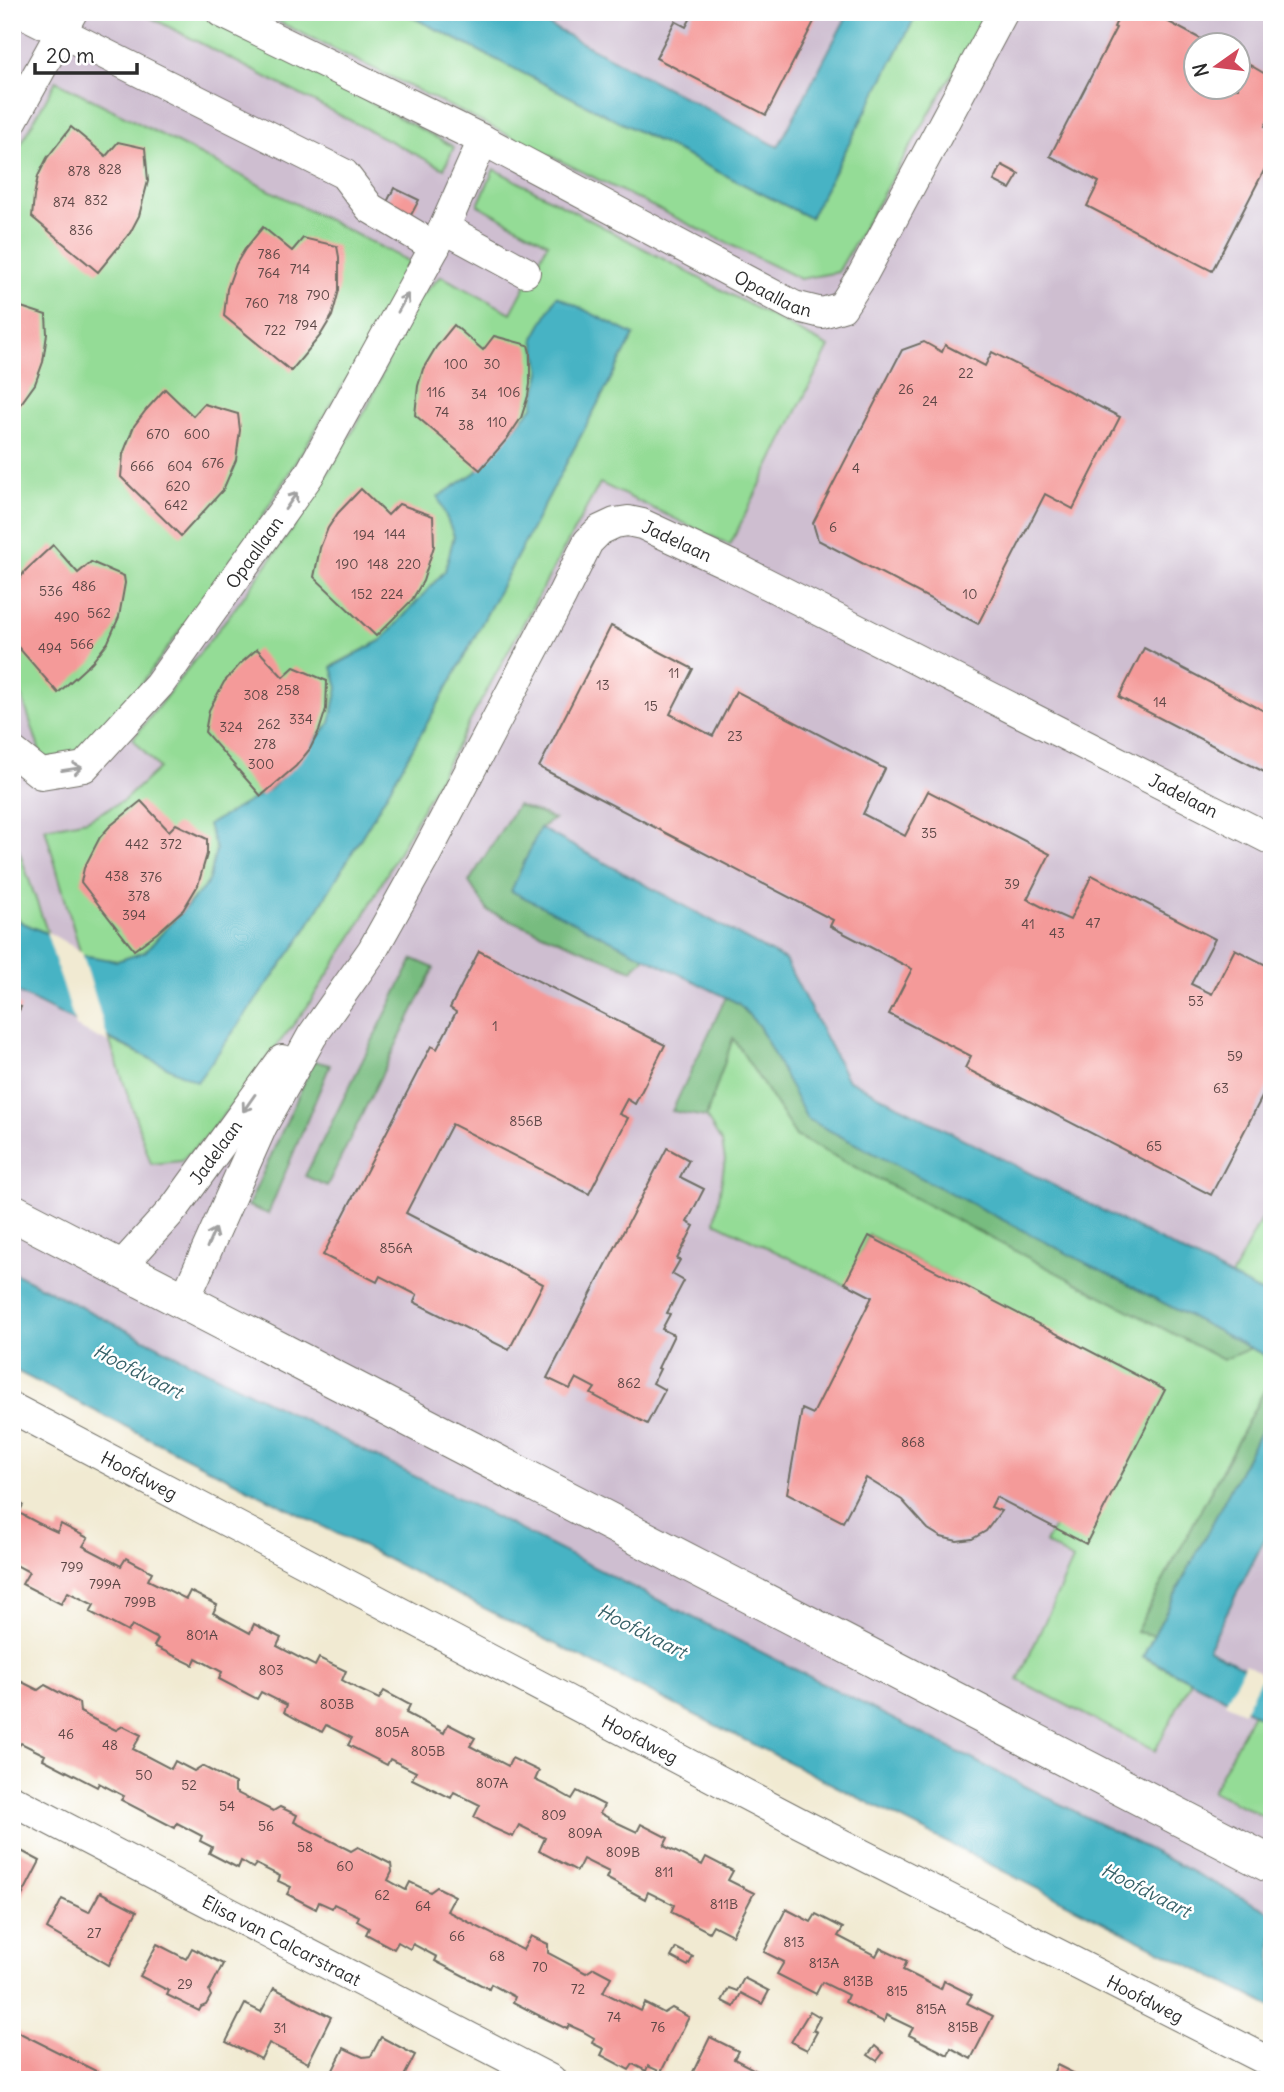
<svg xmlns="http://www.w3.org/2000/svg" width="1284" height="2092" font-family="Delius,sans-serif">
  <rect width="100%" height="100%" fill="#fff"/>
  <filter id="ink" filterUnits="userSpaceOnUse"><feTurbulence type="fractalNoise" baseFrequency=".0143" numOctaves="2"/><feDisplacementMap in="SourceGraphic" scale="14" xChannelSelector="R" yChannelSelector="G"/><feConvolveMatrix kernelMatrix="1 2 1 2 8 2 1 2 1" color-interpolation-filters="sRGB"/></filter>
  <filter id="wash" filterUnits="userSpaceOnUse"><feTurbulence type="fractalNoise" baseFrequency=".00686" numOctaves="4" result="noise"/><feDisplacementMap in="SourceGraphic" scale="28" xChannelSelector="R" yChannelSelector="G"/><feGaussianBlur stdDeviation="1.57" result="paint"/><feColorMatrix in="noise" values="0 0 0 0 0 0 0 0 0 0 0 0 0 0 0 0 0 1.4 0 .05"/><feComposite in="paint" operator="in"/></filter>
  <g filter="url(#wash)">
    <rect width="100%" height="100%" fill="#f1ead2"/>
    <path fill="#cebed0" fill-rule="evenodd" d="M12 12H1272V1449L1112 1763 1272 1459V1956L12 1304ZM1196 46H1238V88H1196Z"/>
    <g fill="#94dc96" stroke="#608460" stroke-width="2">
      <polygon points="140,12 200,12 219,21 454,147 444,169"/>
      <polygon points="259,12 402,12 810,218 918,12 988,12 838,272 800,279"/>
      <polygon points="56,81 410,262 366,348 260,520 116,719 87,750 64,757 42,758 12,665 12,160"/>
      <polygon points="494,169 829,347 730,545 600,483 355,932 307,1007 206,1137 181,1161 151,1164 109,1039 197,1081 300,939 374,816 454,676 634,335 534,338 541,372 533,407 476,472 439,497 454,536 445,571 382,640 332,666 338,688 330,723 272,788 209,825 216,849 208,883 145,952 117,961 81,955 45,828 87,820 123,801 159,768 133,739 242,599 303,514 368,406 414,302 441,276 511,313 548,243 478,205"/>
      <polygon points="12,842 18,848 48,934 21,922 12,909"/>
      <polygon points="733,1037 796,1136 1223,1359 1251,1348 1272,1359 1272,1376 1136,1632 1154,1635 1143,1657 1191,1681 1155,1751 1018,1680 1073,1560 1045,1543 1080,1481 1076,1347 869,1235 846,1286 715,1222 725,1160 722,1143 706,1117"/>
      <polygon points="1272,1198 1272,1298 1231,1277"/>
      <polygon points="1253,1713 1272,1723 1272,1821 1212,1791"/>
    </g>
    <g fill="#77bc7f" stroke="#517455" stroke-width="2">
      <polygon points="517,805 554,819 540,828 512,891 646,957 632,970 488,911 469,882"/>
      <polygon points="413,959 434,968 327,1186 305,1176"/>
      <polygon points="726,997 738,1003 759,1026 808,1119 1251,1348 1223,1360 796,1136 733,1038 706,1117 672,1111"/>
      <polygon points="314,1061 330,1065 268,1214 248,1206"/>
      <polygon points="1272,1376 1272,1409 1154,1635 1136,1632"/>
    </g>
    <g fill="#47b3c4" stroke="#396f78" stroke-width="2">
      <polygon points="402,12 524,12 778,147 849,12 918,12 810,218"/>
      <polygon points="557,296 634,335 454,676 374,816 300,939 197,1082 12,990 12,918 48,934 81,955 117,961 145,952 208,883 216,849 208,825 272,788 330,723 338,688 332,667 382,640 445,571 454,536 438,497 476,472 533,407 541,372 534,338"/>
      <polygon points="540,828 785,960 847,1079 1272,1298 1272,1359 807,1119 759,1026 738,1003 511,891"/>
      <polygon points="12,1272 1088,1818 1272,1913 1272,2007 12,1369"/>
      <polygon points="1272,1409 1272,1525 1208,1649 1272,1682 1272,1723 1143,1656"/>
    </g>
    <g fill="#f1ead2">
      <polygon points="46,931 82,952 109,1043 76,1027"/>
      <polygon points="1245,1664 1263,1674 1243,1712 1225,1703"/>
    </g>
    <g id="blocks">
      <g fill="#f49a99">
        <polygon points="694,12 819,12 766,115 656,58 675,21 686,27"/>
        <polygon points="1121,12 1150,12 1214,46 1196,46 1196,88 1238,88 1238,58 1272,78 1272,113 1265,126 1272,129 1272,155 1212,271 1087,206 1099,182 1050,156 1116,28 1114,27"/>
        <polygon points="71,127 106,156 118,142 145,148 148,181 139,216 130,233 98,272 32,217 34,196 38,176 47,158"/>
        <polygon points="1002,165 1019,174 1010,189 994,181"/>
        <polygon points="394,188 419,200 410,217 386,204"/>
        <polygon points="263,227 292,251 303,238 337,246 339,257 339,290 332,316 320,336 291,371 224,316 227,289 236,264 245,249"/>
        <polygon points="12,304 46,315 47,334 43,362 35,384 22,402 12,412"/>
        <polygon points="454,325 483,350 494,336 528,345 530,352 530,384 528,396 521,418 507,439 480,470 415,415 418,386 423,369 436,347"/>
        <polygon points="924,342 942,352 945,345 985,366 992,352 1120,417 1073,509 1045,494 978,624 818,540 813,523 902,350"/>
        <polygon points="165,389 193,416 204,404 238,414 240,430 236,460 223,490 181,536 121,477 123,454 134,426 146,410"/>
        <polygon points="361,489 388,515 399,504 433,516 434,546 423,581 412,600 376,636 314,577 320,548 328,528 338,513"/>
        <polygon points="53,545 78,573 91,562 124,576 125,583 119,617 108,642 92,662 58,693 12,640 12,591 25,571"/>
        <polygon points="611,626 693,669 670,714 691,725 713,736 736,691 885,769 863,814 905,836 928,791 1050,854 1027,899 1052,912 1070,920 1092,875 1215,939 1191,984 1212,994 1235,949 1272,968 1272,1078 1211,1195 965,1068 971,1056 889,1014 912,969 830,926 833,920 539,767"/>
        <polygon points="1144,648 1272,715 1272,776 1119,697"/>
        <polygon points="257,649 283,677 294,667 327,681 326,709 319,731 310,749 296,766 261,796 205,732 209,710 224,682 240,664"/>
        <polygon points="141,801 169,831 176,824 207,839 207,854 198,885 183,910 157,933 134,950 81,882 84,868 100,837 110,826"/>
        <polygon points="479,951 665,1045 635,1104 627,1099 619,1114 628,1118 589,1194 452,1124 406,1213 543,1284 509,1350 414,1302 417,1295 380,1276 377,1282 323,1255 431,1046 437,1049 456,1012 450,1008"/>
        <polygon points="12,1002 21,1007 12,1024"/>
        <polygon points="667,1148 689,1160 680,1177 704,1189 687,1222 694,1226 677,1259 680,1260 672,1274 684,1281 667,1313 670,1314 662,1329 674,1335 658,1368 660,1369 653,1383 665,1390 647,1424 591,1394 595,1388 576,1378 570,1389 547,1378"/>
        <polygon points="869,1236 1165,1390 1086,1544 996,1497 991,1507 1001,1511 986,1531 972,1539 957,1541 941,1537 928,1529 902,1500 866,1478 843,1522 787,1493 802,1409 813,1414 872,1297 845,1283"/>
        <polygon points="12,1499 23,1505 19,1513 38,1523 57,1532 61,1524 88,1538 83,1546 121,1566 126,1558 152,1572 148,1580 186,1599 190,1591 217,1605 213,1613 250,1633 254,1624 281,1638 277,1646 315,1666 319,1658 346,1671 342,1680 360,1690 379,1699 384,1691 410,1705 406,1713 444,1733 448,1724 475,1738 470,1746 508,1766 512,1758 539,1771 535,1780 554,1789 572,1799 577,1791 604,1805 600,1813 618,1823 637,1832 641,1824 668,1838 664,1846 702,1865 706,1857 733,1871 728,1880 754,1893 732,1935 713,1925 709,1932 671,1912 674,1905 648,1892 645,1899 606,1878 609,1872 583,1859 577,1871 539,1851 545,1838 519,1825 513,1837 493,1828 474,1817 480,1805 454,1792 451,1798 412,1779 416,1772 390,1759 387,1765 348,1745 352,1738 326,1725 322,1732 302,1722 284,1712 287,1705 261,1692 257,1699 219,1679 222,1672 196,1658 193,1665 154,1646 158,1639 132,1625 128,1632 90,1612 94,1605 68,1592 61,1604 22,1584 29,1572 12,1563"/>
        <polygon points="18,1680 38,1690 45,1685 79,1703 80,1712 97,1721 116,1730 123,1726 141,1735 133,1749 171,1769 175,1761 194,1771 202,1766 235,1783 235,1792 273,1811 280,1807 297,1815 294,1822 351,1851 358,1847 391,1864 392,1872 388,1880 406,1890 410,1882 430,1892 437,1887 455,1896 447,1911 523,1950 531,1936 548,1944 548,1953 586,1973 594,1968 611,1977 603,1992 641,2011 645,2003 664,2013 672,2008 689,2017 661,2072 648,2066 646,2071 633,2064 629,2070 601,2055 604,2049 592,2043 594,2038 582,2031 569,2025 567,2029 540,2016 513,2002 515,1997 504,1991 491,1984 489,1989 435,1961 437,1957 413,1944 410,1949 398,1942 394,1949 366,1934 369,1928 357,1921 359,1916 334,1904 332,1908 319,1902 316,1909 287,1894 291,1887 278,1881 280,1876 256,1864 253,1868 241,1861 238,1868 209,1853 212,1847 200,1841 202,1836 177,1823 175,1828 121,1800 124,1796 99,1783 97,1787 43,1759 45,1755 21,1743 18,1747 12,1744 12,1687 14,1688"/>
        <polygon points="12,1846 40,1861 12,1915"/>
        <polygon points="100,1892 137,1911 109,1965 47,1929 62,1899 89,1912"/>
        <polygon points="786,1909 811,1922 816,1914 843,1928 838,1936 876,1956 880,1948 907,1961 903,1970 941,1989 944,1981 972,1995 967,2003 993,2016 971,2059 951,2048 948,2055 909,2035 913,2028 886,2015 884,2022 864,2012 845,2002 848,1995 822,1982 816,1994 777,1974 784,1962 764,1952"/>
        <polygon points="157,1944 186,1959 192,1948 223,1964 209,1991 211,1996 206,2005 201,2007 199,2011 167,1995 169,1991 140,1976"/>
        <polygon points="676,1948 693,1957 688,1966 671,1957"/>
        <polygon points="744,1978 769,1991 762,2004 741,1993 734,2007 722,2001 729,1988 737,1991"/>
        <polygon points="274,1988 331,2017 308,2063 269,2043 261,2059 226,2042 245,2004 261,2012"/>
        <polygon points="810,2011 820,2017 813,2030 817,2032 807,2050 791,2042"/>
        <polygon points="12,2029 98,2072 95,2080 54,2080 48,2076 46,2080 35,2080 31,2078 30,2080 12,2080"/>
        <polygon points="381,2037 415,2055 402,2080 328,2080 344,2048 363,2057 371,2056"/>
        <polygon points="710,2037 738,2051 734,2059 774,2080 689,2080"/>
        <polygon points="875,2046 883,2053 877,2061 868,2055"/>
        <polygon points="1057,2065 1087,2080 1050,2080"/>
      </g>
    </g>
  </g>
  <g filter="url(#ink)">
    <use href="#blocks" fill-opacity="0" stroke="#706e65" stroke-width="2"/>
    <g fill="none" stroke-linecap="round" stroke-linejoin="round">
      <defs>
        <g id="minor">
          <polyline points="21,12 344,174 370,208 435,247 444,228 525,272"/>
          <path id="s1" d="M221 12 483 140 794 306 822 313 842 307 862 276 1003 12"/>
          <polyline points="12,121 72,12"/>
          <polyline points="444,228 483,140"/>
          <path id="s2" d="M12 751 41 774 84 767 159 685 309 475 435 247"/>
          <path id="s3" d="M119 1269 176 1206 282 1060"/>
          <path id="s4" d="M184 1301 262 1126 312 1036 372 951 424 858 562 595 588 542 600 530 615 523 628 521 642 524 730 565 1272 840"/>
          <path id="s5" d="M12 1408 796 1821 1272 2063"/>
          <path id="s6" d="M12 1800 551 2080"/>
        </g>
        <polyline id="tertiary" points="12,1212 1272,1865"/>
      </defs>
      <use href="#minor" stroke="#706e65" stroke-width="32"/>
      <use href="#tertiary" stroke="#706e65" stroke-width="39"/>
      <use href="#minor" stroke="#fff" stroke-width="30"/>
      <use href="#tertiary" stroke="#fff" stroke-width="37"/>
    </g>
    <defs><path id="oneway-shaft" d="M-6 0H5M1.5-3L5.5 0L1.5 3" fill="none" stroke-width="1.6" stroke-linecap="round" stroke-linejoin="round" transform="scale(1.75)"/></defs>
    <g stroke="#a0a0a0">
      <use href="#oneway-shaft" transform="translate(403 303) rotate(-61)"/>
      <use href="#oneway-shaft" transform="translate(291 501) rotate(-55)"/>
      <use href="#oneway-shaft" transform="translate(72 769) rotate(-9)"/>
      <use href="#oneway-shaft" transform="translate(249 1103) rotate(125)"/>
      <use href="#oneway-shaft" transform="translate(211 1238) rotate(-67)"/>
    </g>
  </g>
  <g text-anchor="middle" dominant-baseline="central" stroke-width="5" stroke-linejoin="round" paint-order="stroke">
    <g font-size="14" fill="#5d4746">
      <text x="110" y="169">828</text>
      <text x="79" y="171">878</text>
      <text x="96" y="200">832</text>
      <text x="64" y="202">874</text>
      <text x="81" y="230">836</text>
      <text x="269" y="254">786</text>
      <text x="300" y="269">714</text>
      <text x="269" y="273">764</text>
      <text x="318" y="295">790</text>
      <text x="288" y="299">718</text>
      <text x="257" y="303">760</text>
      <text x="306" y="325">794</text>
      <text x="275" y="330">722</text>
      <text x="456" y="364">100</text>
      <text x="492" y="364">30</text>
      <text x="966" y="373">22</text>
      <text x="906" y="389">26</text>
      <text x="436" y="392">116</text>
      <text x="509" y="392">106</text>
      <text x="479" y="394">34</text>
      <text x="930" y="401">24</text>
      <text x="442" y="412">74</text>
      <text x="497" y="422">110</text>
      <text x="466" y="425">38</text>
      <text x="158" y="434">670</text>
      <text x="197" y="434">600</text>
      <text x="213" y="463">676</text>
      <text x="142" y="466">666</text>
      <text x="180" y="466">604</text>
      <text x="856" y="468">4</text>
      <text x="178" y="486">620</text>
      <text x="176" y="505">642</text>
      <text x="833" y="527">6</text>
      <text x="395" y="534">144</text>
      <text x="364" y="535">194</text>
      <text x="347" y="564">190</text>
      <text x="378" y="564">148</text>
      <text x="409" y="564">220</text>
      <text x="84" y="586">486</text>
      <text x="51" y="591">536</text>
      <text x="362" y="594">152</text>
      <text x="392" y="594">224</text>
      <text x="970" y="594">10</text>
      <text x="99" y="613">562</text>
      <text x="67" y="617">490</text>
      <text x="82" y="644">566</text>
      <text x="50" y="648">494</text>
      <text x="674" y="673">11</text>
      <text x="603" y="685">13</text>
      <text x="288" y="690">258</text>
      <text x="256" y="695">308</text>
      <text x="1160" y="702">14</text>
      <text x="651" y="706">15</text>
      <text x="301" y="719">334</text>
      <text x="269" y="724">262</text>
      <text x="231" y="727">324</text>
      <text x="735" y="736">23</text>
      <text x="265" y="744">278</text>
      <text x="261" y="764">300</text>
      <text x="929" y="833">35</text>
      <text x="137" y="844">442</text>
      <text x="171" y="844">372</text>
      <text x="117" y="876">438</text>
      <text x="151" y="877">376</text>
      <text x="1012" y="884">39</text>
      <text x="139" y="896">378</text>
      <text x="134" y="915">394</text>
      <text x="1093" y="923">47</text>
      <text x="1028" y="924">41</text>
      <text x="1057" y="933">43</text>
      <text x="1196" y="1001">53</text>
      <text x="495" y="1026">1</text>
      <text x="1235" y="1056">59</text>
      <text x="1221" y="1088">63</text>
      <text x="526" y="1121">856B</text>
      <text x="1154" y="1146">65</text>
      <text x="396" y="1248">856A</text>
      <text x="629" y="1383">862</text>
      <text x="913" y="1442">868</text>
      <text x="72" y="1567">799</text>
      <text x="105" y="1584">799A</text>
      <text x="140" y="1602">799B</text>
      <text x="202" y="1635">801A</text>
      <text x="271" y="1670">803</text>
      <text x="337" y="1704">803B</text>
      <text x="392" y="1732">805A</text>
      <text x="66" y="1734">46</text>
      <text x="110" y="1745">48</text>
      <text x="428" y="1751">805B</text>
      <text x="144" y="1775">50</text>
      <text x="492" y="1783">807A</text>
      <text x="189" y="1785">52</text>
      <text x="227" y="1806">54</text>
      <text x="554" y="1815">809</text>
      <text x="266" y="1826">56</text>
      <text x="585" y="1833">809A</text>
      <text x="305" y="1847">58</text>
      <text x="623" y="1852">809B</text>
      <text x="345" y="1866">60</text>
      <text x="664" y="1872">811</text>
      <text x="382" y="1895">62</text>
      <text x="724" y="1904">811B</text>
      <text x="423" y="1906">64</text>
      <text x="94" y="1933">27</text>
      <text x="457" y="1936">66</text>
      <text x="794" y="1942">813</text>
      <text x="497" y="1956">68</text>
      <text x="824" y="1963">813A</text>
      <text x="540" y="1967">70</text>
      <text x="858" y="1981">813B</text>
      <text x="185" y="1984">29</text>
      <text x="578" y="1989">72</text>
      <text x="897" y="1991">815</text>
      <text x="931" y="2009">815A</text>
      <text x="614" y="2017">74</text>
      <text x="658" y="2027">76</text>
      <text x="963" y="2027">815B</text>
      <text x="280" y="2028">31</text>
    </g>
    <g font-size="18" fill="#2b2b2b" stroke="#fff">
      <text stroke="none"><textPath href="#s1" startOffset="620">Opaallaan</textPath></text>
      <text stroke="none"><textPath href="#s4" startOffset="961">Jadelaan</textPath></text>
      <text stroke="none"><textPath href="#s2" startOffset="355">Opaallaan</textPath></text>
      <text stroke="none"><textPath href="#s4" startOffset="1528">Jadelaan</textPath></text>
      <text stroke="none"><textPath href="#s3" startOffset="152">Jadelaan</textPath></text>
      <text stroke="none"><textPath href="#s5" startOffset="144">Hoofdweg</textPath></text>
      <text stroke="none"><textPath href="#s5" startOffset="710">Hoofdweg</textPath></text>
      <text stroke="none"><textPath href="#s6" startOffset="304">Elisa van Calcarstraat</textPath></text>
      <text stroke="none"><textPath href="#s5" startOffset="1278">Hoofdweg</textPath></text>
    </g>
    <g font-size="19" font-style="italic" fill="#366168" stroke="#fff">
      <text transform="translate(138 1371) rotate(27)">Hoofdvaart</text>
      <text transform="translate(642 1631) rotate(27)">Hoofdvaart</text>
      <text transform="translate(1146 1890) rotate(27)">Hoofdvaart</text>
    </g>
  </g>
  <rect width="1284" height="2092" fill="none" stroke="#fff" stroke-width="42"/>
  <g transform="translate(1217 66) rotate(256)"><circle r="33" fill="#ffffff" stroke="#aaaaaa" stroke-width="2"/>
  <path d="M0-5L12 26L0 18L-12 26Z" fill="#d1495b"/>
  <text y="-10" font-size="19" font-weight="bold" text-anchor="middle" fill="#2b2b2b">N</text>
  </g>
  <path d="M35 63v10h102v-10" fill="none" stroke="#2b2b2b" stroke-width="3.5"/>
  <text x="46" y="63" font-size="21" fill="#2b2b2b" stroke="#ffffff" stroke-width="5" paint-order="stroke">20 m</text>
</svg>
